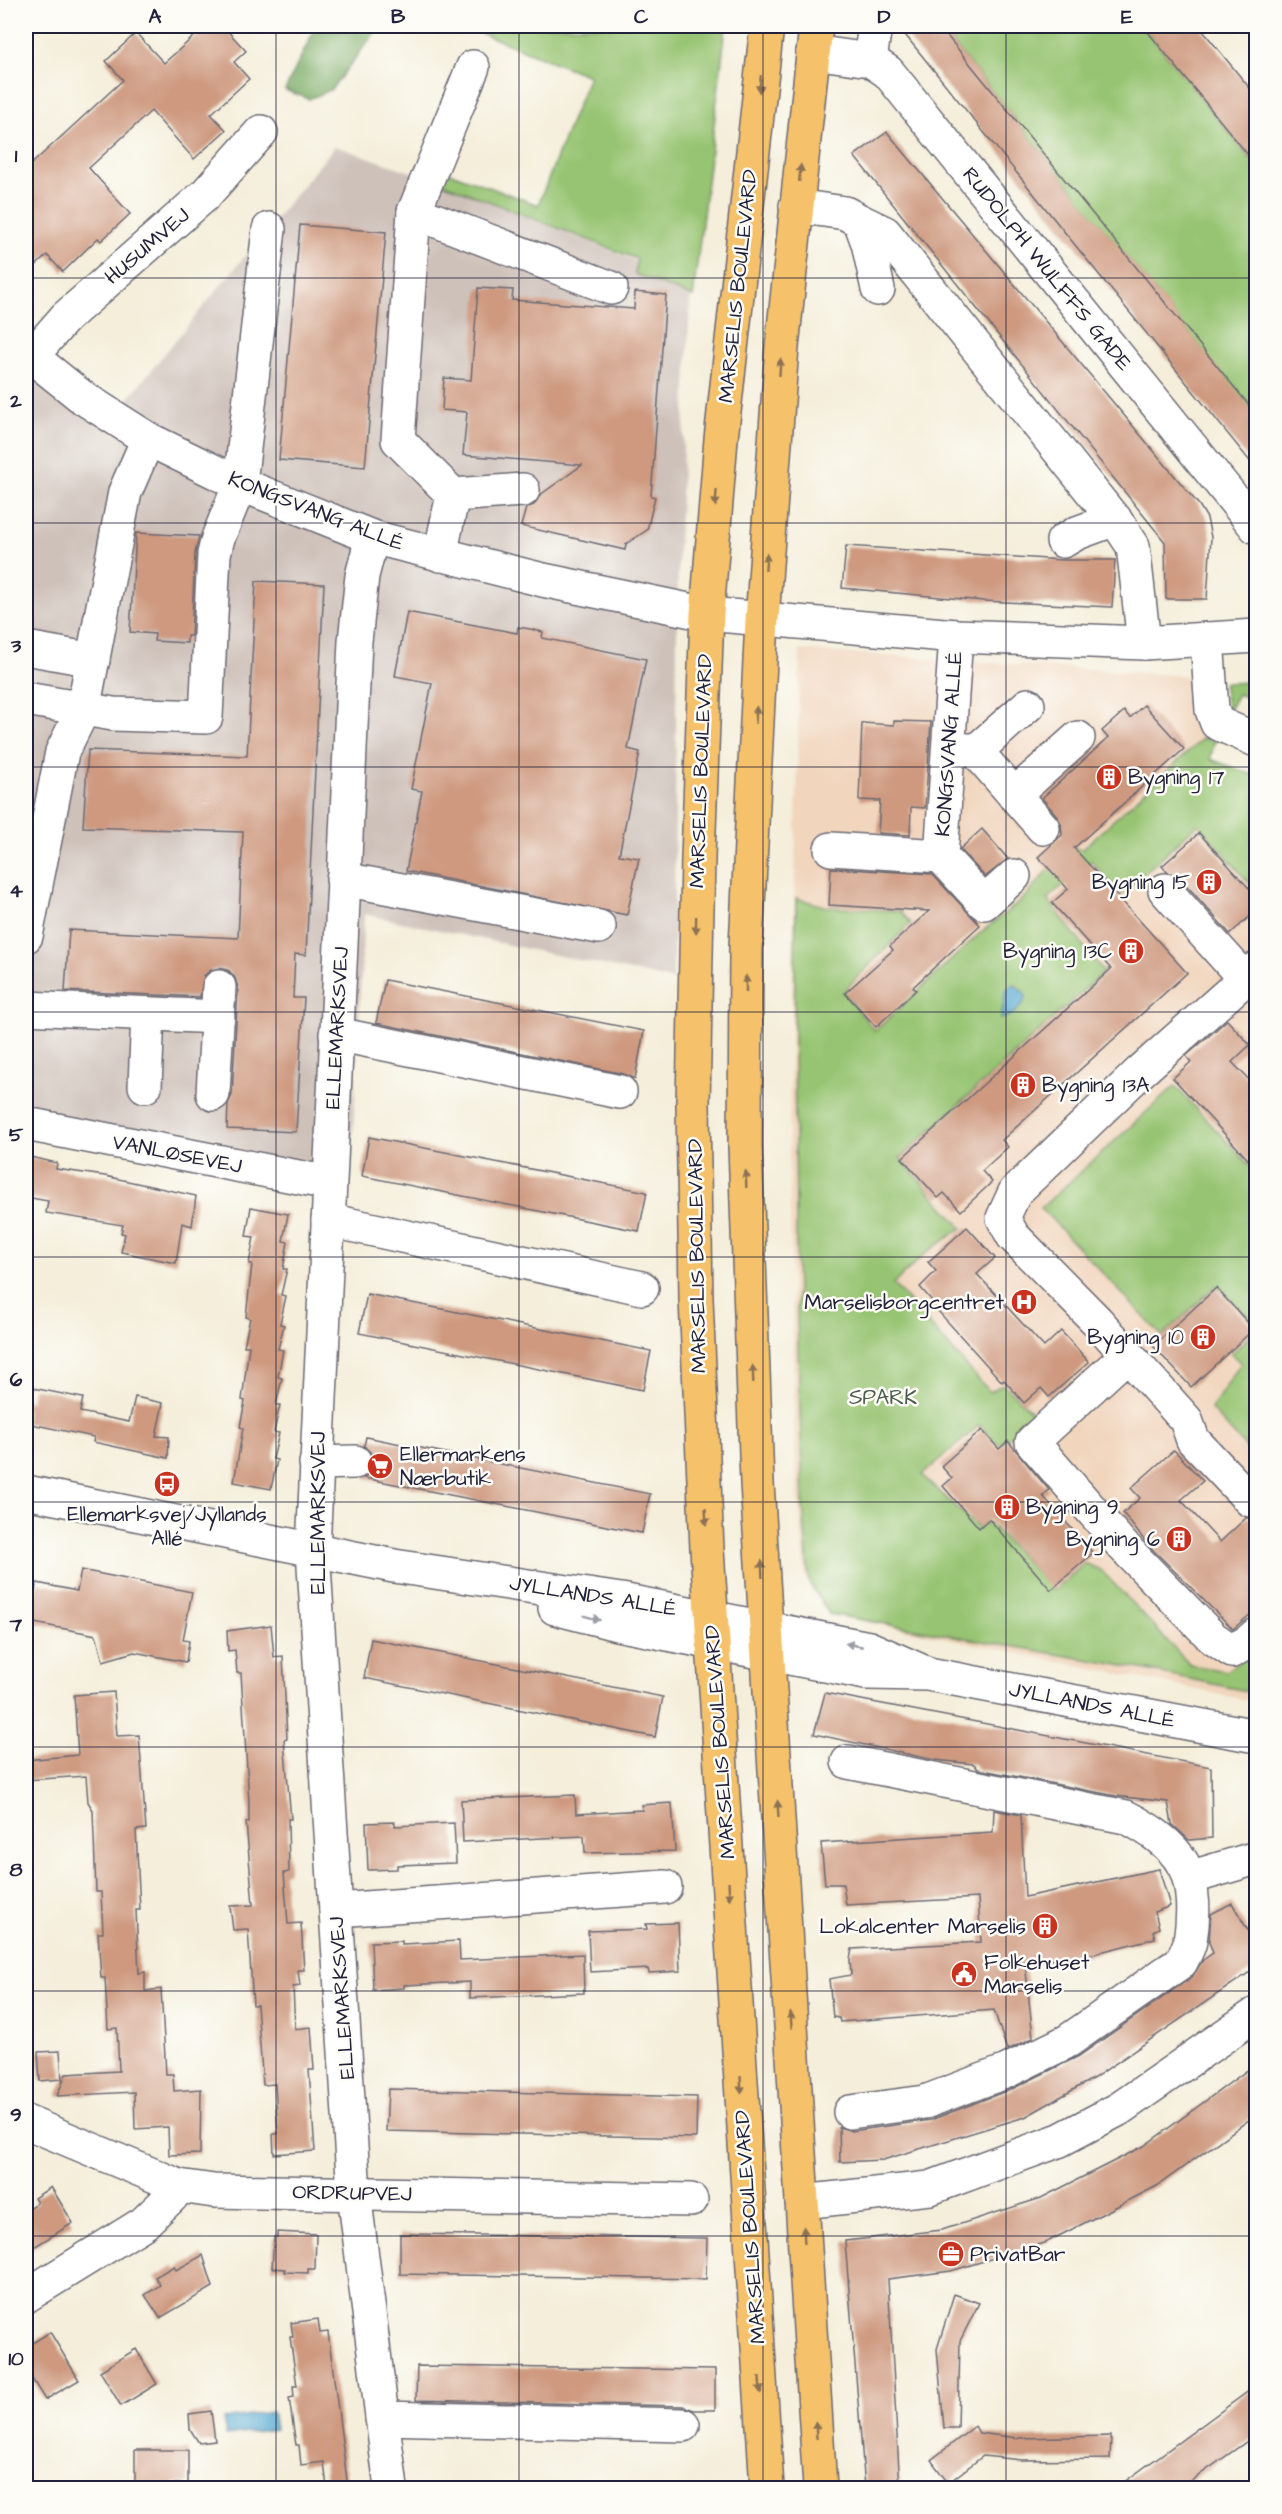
<svg xmlns="http://www.w3.org/2000/svg" width="1282" height="2514" font-family="'Architects Daughter',sans-serif">
  <rect width="100%" height="100%" fill="#fdfcf7"/>
  <filter id="ink" filterUnits="userSpaceOnUse"><feTurbulence type="fractalNoise" baseFrequency=".0167" numOctaves="2"/><feDisplacementMap in="SourceGraphic" scale="12" xChannelSelector="R" yChannelSelector="G"/><feConvolveMatrix kernelMatrix="1 2 1 2 8 2 1 2 1" color-interpolation-filters="sRGB"/></filter>
  <filter id="wash" filterUnits="userSpaceOnUse"><feTurbulence type="fractalNoise" baseFrequency=".008" numOctaves="4" result="noise"/><feDisplacementMap in="SourceGraphic" scale="24" xChannelSelector="R" yChannelSelector="G"/><feGaussianBlur stdDeviation="1.35" result="paint"/><feColorMatrix in="noise" values="0 0 0 0 0 0 0 0 0 0 0 0 0 0 0 0 0 1.4 0 .05"/><feComposite in="paint" operator="in"/></filter>
  <g filter="url(#wash)">
    <rect width="100%" height="100%" fill="#f4eeda"/>
    <polygon fill="#f1d5bd" points="800,650 1203,677 1209,770 1256,827 1256,1702 829,1614 805,1577 795,1460 789,1144"/>
    <polygon fill="#cec1ba" points="335,146 440,182 691,283 678,557 673,980 364,914 351,1177 26,1110 26,363 108,423"/>
    <g fill="#97c472" stroke="#5c7356" stroke-width="1.5">
      <polygon points="463,26 726,26 693,297 635,274 637,259 440,182 444,172 451,173 538,205 589,76"/>
      <polygon points="939,26 1143,26 1256,166 1256,415"/>
      <polygon points="1256,682 1256,701 1238,694 1228,712 1223,683"/>
      <polygon points="1203,738 1215,741 1210,759 1256,776 1256,891 1198,824 1121,895 1091,861 1047,899 1104,972 900,1158 962,1228 927,1252 893,1284 990,1392 1003,1384 1037,1417 999,1445 980,1425 922,1475 978,1528 988,1522 1054,1591 1085,1563 1102,1571 1190,1665 1227,1671 1247,1656 1256,1658 1256,1693 1147,1670 829,1614 809,1583 803,1505 797,1316 794,1031 796,898 828,907 900,911 911,923 843,992 875,1031 979,934 1022,900 1068,848 1082,849"/>
      <polygon points="1175,1086 1256,1172 1256,1325 1217,1285 1162,1336 1041,1208"/>
      <polygon points="1256,1330 1256,1459 1211,1409 1241,1363 1231,1354"/>
    </g>
    <polygon fill="#79aa64" stroke="#4e6650" stroke-width="1.5" points="316,26 380,26 331,90 309,99 285,90"/>
    <g fill="#56abd2" stroke="#3c6686" stroke-width="1.5">
      <path d="M1014 984 1026 995C1024 1007 1012 1016 1001 1019L1006 991Z"/>
      <polygon points="272,2412 275,2429 226,2436 223,2419"/>
    </g>
    <g id="blocks">
      <g fill="#ce997f">
        <polygon points="206,26 223,26 246,51 234,62 249,79 211,114 226,130 194,159 151,111 89,168 130,214 101,241 98,238 63,272 47,255 26,275 26,169 123,80 106,61 136,33 164,63"/>
        <polygon points="898,26 939,26 1257,415 1257,470"/>
        <polygon points="1143,26 1199,26 1257,97 1257,166"/>
        <polygon points="887,132 1199,505 1207,518 1211,537 1207,599 1166,599 1165,542 854,156"/>
        <polygon points="300,225 386,232 365,467 279,460"/>
        <polygon points="478,288 513,290 512,300 634,309 635,292 666,295 651,496 655,497 647,530 626,544 625,550 521,526 526,508 534,505 540,495 582,465 463,455 467,412 442,410 444,378 471,380"/>
        <polygon points="136,533 199,536 195,553 191,636 187,636 187,643 154,641 155,634 130,632"/>
        <polygon points="846,546 1062,560 1115,560 1112,607 984,601 842,588"/>
        <polygon points="256,581 324,584 306,955 295,954 293,998 304,998 296,1132 227,1129 228,1104 232,1095 238,988 235,978 229,971 221,968 211,970 204,976 200,997 65,991 69,930 238,938 243,832 83,827 88,750 247,756"/>
        <polygon points="407,612 517,633 518,627 530,629 543,632 542,638 646,659 628,749 640,752 619,855 639,858 627,915 406,871 422,791 411,789 432,683 395,676"/>
        <polygon points="1144,705 1184,749 1074,848 1187,973 1002,1140 1008,1147 982,1171 992,1182 961,1211 944,1193 938,1198 902,1158 1111,969 1052,903 1068,889 1038,857 1062,835 1061,824 1057,816 1042,798 1108,738 1102,731 1124,711 1130,718"/>
        <polygon points="894,721 931,722 925,808 911,807 910,835 878,833 880,801 859,800 862,723 894,725"/>
        <polygon points="982,829 1008,859 985,877 960,849"/>
        <polygon points="1199,833 1257,897 1257,910 1230,934 1179,877 1167,872 1162,866"/>
        <polygon points="831,868 932,874 980,925 913,987 916,990 876,1027 845,993 893,950 890,946 929,911 829,905"/>
        <polygon points="385,980 644,1031 635,1079 624,1074 376,1023"/>
        <polygon points="1227,1020 1250,1045 1232,1062 1257,1088 1257,1169 1173,1078 1191,1062 1186,1056"/>
        <polygon points="369,1137 647,1192 639,1231 362,1176"/>
        <polygon points="26,1156 57,1163 56,1169 105,1176 196,1196 192,1226 182,1223 176,1263 121,1252 125,1234 121,1233 123,1225 46,1213 48,1201 26,1197"/>
        <polygon points="251,1207 288,1214 283,1241 288,1242 283,1269 287,1269 281,1295 286,1296 280,1324 284,1325 278,1349 283,1350 278,1377 282,1378 276,1405 280,1405 274,1432 279,1433 273,1459 277,1460 271,1489 234,1482 243,1428 240,1427 245,1401 242,1400 249,1346 244,1346 250,1318 246,1317 252,1264 249,1264 254,1237 246,1236"/>
        <polygon points="967,1227 995,1258 977,1274 1044,1347 1061,1331 1089,1362 1049,1397 1041,1388 1024,1403 1004,1380 1002,1382 938,1311 939,1309 920,1287 936,1271 928,1262"/>
        <polygon points="1216,1288 1254,1329 1191,1387 1153,1346"/>
        <polygon points="367,1294 651,1351 643,1390 359,1333"/>
        <polygon points="33,1388 83,1398 80,1412 129,1422 135,1397 163,1403 156,1436 169,1437 168,1458 93,1442 94,1437 26,1423 26,1400 31,1402"/>
        <polygon points="982,1430 999,1449 1008,1441 1049,1490 1043,1496 1093,1553 1051,1590 989,1519 979,1528 943,1486 952,1478 941,1466"/>
        <polygon points="366,1437 650,1494 642,1533 364,1478 371,1471 374,1462 371,1453 364,1446"/>
        <polygon points="1174,1450 1203,1481 1181,1500 1220,1542 1246,1518 1257,1517 1257,1609 1233,1629 1148,1545 1123,1513 1140,1498 1131,1488"/>
        <polygon points="81,1570 192,1592 183,1640 189,1641 186,1662 134,1652 103,1661 96,1635 29,1622 30,1615 26,1614 26,1589 35,1591 37,1583 77,1591"/>
        <polygon points="271,1625 274,1657 283,1656 287,1739 284,1740 291,1819 288,1819 289,1872 284,1873 288,1924 301,1923 304,1970 298,1970 300,1986 293,1987 295,2029 311,2027 314,2070 309,2070 315,2151 274,2154 273,2134 278,2134 275,2084 263,2085 257,2005 253,2005 248,1929 233,1930 230,1906 253,1905 246,1822 249,1822 249,1802 241,1673 237,1673 235,1650 228,1651 227,1631"/>
        <polygon points="371,1639 663,1697 655,1737 364,1678"/>
        <polygon points="114,1692 117,1736 139,1735 146,1829 136,1830 140,1910 136,1910 139,1973 145,1972 145,1991 161,1989 166,2074 173,2074 174,2091 201,2089 200,2154 169,2155 168,2127 135,2129 134,2092 57,2096 66,2074 119,2071 117,2028 108,2029 105,1978 101,1978 98,1933 103,1933 101,1892 96,1892 93,1810 88,1802 86,1776 26,1780 26,1760 78,1755 74,1695"/>
        <polygon points="825,1693 1211,1767 1212,1838 1189,1840 1172,1824 1168,1802 1116,1796 978,1769 974,1764 935,1760 814,1734"/>
        <polygon points="575,1795 576,1814 642,1810 641,1805 672,1803 675,1851 585,1853 584,1836 463,1842 461,1800"/>
        <polygon points="994,1810 1021,1815 1025,1897 1159,1869 1170,1906 1155,1912 1159,1928 1153,1931 1155,1938 1081,1957 1025,1962 1033,2038 1007,2050 994,2010 840,2022 839,2018 833,2017 829,1979 851,1975 850,1959 852,1949 981,1942 978,1898 846,1905 843,1884 825,1884 821,1843 993,1832"/>
        <polygon points="395,1822 395,1826 454,1823 456,1863 397,1865 397,1869 368,1870 366,1823"/>
        <polygon points="1232,1903 1257,1946 1257,1967 1094,2078 1025,2117 883,2160 840,2162 839,2127 852,2131 931,2120 1014,2088 1079,2056 1192,1977 1203,1960 1213,1953 1209,1942 1211,1914"/>
        <polygon points="678,1923 680,1971 649,1973 648,1969 590,1972 588,1931 647,1929 646,1924"/>
        <polygon points="402,1941 402,1944 459,1941 460,1960 583,1954 584,1993 470,1998 470,1982 404,1985 404,1988 373,1990 371,1942"/>
        <polygon points="60,2051 62,2079 40,2081 38,2052"/>
        <polygon points="1257,2063 1257,2114 1157,2186 1047,2242 951,2271 888,2279 900,2488 865,2488 845,2241 942,2230 1041,2198 1144,2146"/>
        <polygon points="388,2089 697,2097 696,2138 386,2131"/>
        <polygon points="51,2187 73,2223 26,2252 26,2210 37,2203 34,2198"/>
        <polygon points="277,2232 316,2234 315,2269 308,2269 308,2273 285,2272 285,2269 272,2268 274,2237 277,2237"/>
        <polygon points="400,2234 707,2238 706,2279 400,2274"/>
        <polygon points="203,2255 213,2287 160,2318 145,2295 160,2285 155,2277 174,2266 176,2270"/>
        <polygon points="954,2294 979,2303 960,2341 958,2428 944,2428 937,2349"/>
        <polygon points="318,2319 320,2333 328,2332 348,2488 327,2488 324,2462 301,2465 299,2445 296,2445 289,2398 294,2397 293,2386 297,2386 290,2337 293,2337 291,2323"/>
        <polygon points="50,2332 79,2380 45,2400 26,2369 26,2347"/>
        <polygon points="136,2349 157,2384 121,2406 100,2371"/>
        <polygon points="417,2366 715,2370 715,2410 694,2410 683,2406 416,2400"/>
        <polygon points="1257,2385 1257,2434 1181,2488 1116,2488"/>
        <polygon points="211,2411 215,2441 199,2443 190,2429 189,2414"/>
        <polygon points="975,2426 979,2433 1018,2438 1111,2436 1110,2459 1022,2460 983,2456 948,2483 931,2460"/>
        <polygon points="135,2450 188,2450 188,2484 175,2484 175,2488 139,2488 139,2484 135,2484"/>
      </g>
    </g>
  </g>
  <g filter="url(#ink)">
    <use href="#blocks" fill-opacity="0" stroke="#6c6973" stroke-width="1.5"/>
    <g fill="none" stroke-linecap="round" stroke-linejoin="round">
      <defs>
        <g id="minor">
          <polyline points="813,52 870,60 888,72 1256,527"/>
          <polyline points="870,60 875,26"/>
          <polyline points="796,206 845,213 860,221 868,243 878,289"/>
          <polyline points="414,212 611,288"/>
          <polyline points="860,221 885,233 1121,528 1133,546 1144,643"/>
          <polyline points="26,352 82,397 148,439 240,484 372,537 543,580 707,614 956,636 1144,643 1256,636"/>
          <polyline points="31,357 65,318 205,195 261,132"/>
          <polyline points="453,495 523,490"/>
          <polyline points="372,537 362,576 355,641 313,1550 354,2193 391,2488"/>
          <polyline points="1063,541 1077,533 1115,519"/>
          <polyline points="440,555 453,495 398,440 414,212 473,67"/>
          <polyline points="956,636 941,856 984,903 1014,876"/>
          <polyline points="1207,639 1212,710 1217,723 1256,740"/>
          <polyline points="26,648 93,660"/>
          <polyline points="26,699 113,714 206,717 214,554 218,538 240,484 269,229"/>
          <polyline points="949,748 976,751 1043,828"/>
          <polyline points="976,751 1028,705"/>
          <polyline points="1014,795 1078,738"/>
          <polyline points="831,849 941,856"/>
          <polyline points="343,879 599,927"/>
          <polyline points="1165,890 1245,979"/>
          <polyline points="26,936 62,752 83,710 125,492 148,439"/>
          <polyline points="26,1008 218,1017"/>
          <polyline points="336,1034 620,1092"/>
          <polyline points="145,1086 148,1014"/>
          <polyline points="213,1094 219,987"/>
          <polyline points="26,1124 329,1183"/>
          <polyline points="328,1220 642,1288"/>
          <polyline points="1127,1355 1032,1442 1123,1546 1213,1638 1232,1651 1248,1642 1256,1635"/>
          <polyline points="316,1463 355,1462"/>
          <polyline points="26,1492 394,1566 621,1600 869,1648 928,1674"/>
          <polyline points="1250,1500 1193,1440 1186,1420 1097,1321 1013,1236 1003,1218 1015,1192 1140,1072 1256,969"/>
          <polyline points="555,1608 617,1624 866,1673 928,1674 1256,1736"/>
          <path d="M848 1762 1126 1817C1146 1827 1172 1844 1183 1864 1195 1884 1194 1919 1190 1941 1189 1948 1184 1956 1181 1962L1068 2041 1007 2071 925 2102 850 2112"/>
          <polyline points="1189,1878 1256,1858"/>
          <polyline points="336,1910 665,1887"/>
          <polyline points="26,2122 179,2186 214,2191 691,2200"/>
          <polyline points="802,2202 930,2188 1060,2140 1119,2109 1256,2014"/>
          <polyline points="26,2296 144,2223 172,2196 179,2186"/>
          <polyline points="382,2418 683,2425"/>
        </g>
        <g id="major">
          <polyline points="767,26 721,439 707,614 698,858 693,1104 696,1299 707,1549 767,2488"/>
          <polyline points="816,26 782,347 762,620 746,946 745,1146 757,1483 820,2488"/>
        </g>
      </defs>
      <use href="#minor" stroke="#6c6973" stroke-width="36"/>
      <use href="#major" stroke="#6c6973" stroke-width="36"/>
      <use href="#minor" stroke="#fff" stroke-width="33"/>
      <use href="#major" stroke="#f5c16b" stroke-width="33"/>
    </g>
    <defs><path id="oneway-solid" d="M-6-.8H1V-3.2L6.5 0L1 3.2V.8H-6Z" transform="scale(1.5)"/></defs>
    <g fill="#8c7253">
      <use href="#oneway-solid" transform="translate(760 84) rotate(96)"/>
      <use href="#oneway-solid" transform="translate(800 173) rotate(-84)"/>
      <use href="#oneway-solid" transform="translate(780 367) rotate(-86)"/>
      <use href="#oneway-solid" transform="translate(716 498) rotate(94)"/>
      <use href="#oneway-solid" transform="translate(766 562) rotate(-86)"/>
      <use href="#oneway-solid" transform="translate(756 715) rotate(-87)"/>
      <use href="#oneway-solid" transform="translate(696 925) rotate(91)"/>
      <use href="#oneway-solid" transform="translate(746 984) rotate(-90)"/>
      <use href="#oneway-solid" transform="translate(746 1179) rotate(-92)"/>
      <use href="#oneway-solid" transform="translate(753 1374) rotate(-92)"/>
      <use href="#oneway-solid" transform="translate(706 1517) rotate(87)"/>
      <use href="#oneway-solid" transform="translate(762 1569) rotate(-93)"/>
      <use href="#oneway-solid" transform="translate(778 1809) rotate(-93)"/>
      <use href="#oneway-solid" transform="translate(729 1891) rotate(87)"/>
      <use href="#oneway-solid" transform="translate(791 2020) rotate(-94)"/>
      <use href="#oneway-solid" transform="translate(741 2085) rotate(87)"/>
      <use href="#oneway-solid" transform="translate(804 2235) rotate(-93)"/>
      <use href="#oneway-solid" transform="translate(760 2385) rotate(86)"/>
      <use href="#oneway-solid" transform="translate(816 2430) rotate(-94)"/>
    </g>
    <g fill="#9c9ca7">
      <use href="#oneway-solid" transform="translate(592 1618) rotate(15)"/>
      <use href="#oneway-solid" transform="translate(854 1645) rotate(-169)"/>
    </g>
  </g>
  <path fill="none" stroke="#22223b" stroke-width="1.5" stroke-opacity="0.55" d="M276 26V2488M519 26V2488M763 26V2488M1006 26V2488M26 278H1256M26 523H1256M26 767H1256M26 1012H1256M26 1257H1256M26 1502H1256M26 1747H1256M26 1991H1256M26 2236H1256"/>
  <defs>
    <symbol id="building-disc" viewBox="-11 -11 22 22"><circle r="9.5" fill="#c8321e" stroke="#fdfcf7"/><path d="M-4-6H4V6H1V3H-1V6H-4ZM-2.5-4.3h1.7v1.8h-1.7ZM.8-4.3h1.7v1.8H.8ZM-2.5-1h1.7V.8h-1.7ZM.8-1h1.7V.8H.8Z" fill="#fff"/></symbol>
    <symbol id="hospital-disc" viewBox="-11 -11 22 22"><circle r="9.5" fill="#c8321e" stroke="#fdfcf7"/><path d="M-5-5h3v3.5h4V-5h3V5h-3V1.5h-4V5h-3Z" fill="#fff"/></symbol>
    <symbol id="supermarket-disc" viewBox="-11 -11 22 22"><circle r="9.5" fill="#c8321e" stroke="#fdfcf7"/><path d="M-6-5.5h2.5l.6 2H6L4.5 2H-2.5L-4.4-4H-6ZM-1.5 3.2a1.3 1.3 0 1 0 .1 0ZM3 3.2a1.3 1.3 0 1 0 .1 0Z" fill="#fff"/></symbol>
    <symbol id="bus-disc" viewBox="-11 -11 22 22"><circle r="9.5" fill="#c8321e" stroke="#fdfcf7"/><path d="M-5-6H5V4H4V6H2V4H-2V6H-4V4H-5ZM-3.5-4V0h7V-4ZM-3.5 1.2v1.5H-2V1.2ZM2 1.2v1.5H3.5V1.2Z" fill="#fff"/></symbol>
    <symbol id="civic-disc" viewBox="-11 -11 22 22"><circle r="9.5" fill="#c8321e" stroke="#fdfcf7"/><path d="M-.6-6.5H3V-4.5H.6V-3L4-1V1h2V6H-6V1h2V-1L-.6-3ZM-1.2 2.5V6h2.4V2.5Z" fill="#fff"/></symbol>
    <symbol id="office-disc" viewBox="-11 -11 22 22"><circle r="9.5" fill="#c8321e" stroke="#fdfcf7"/><path d="M-6-3h4V-5.5h4V-3h4V5H-6ZM-1-4.5V-3h2v-1.5ZM-6 0V1H6V0Z" fill="#fff"/></symbol>
  </defs>
  <g fill-rule="evenodd">
    <use href="#building-disc" x="1094" y="762" width="30" height="30"/>
    <use href="#building-disc" x="1194" y="867" width="30" height="30"/>
    <use href="#building-disc" x="1116" y="936" width="30" height="30"/>
    <use href="#building-disc" x="1008" y="1070" width="30" height="30"/>
    <use href="#hospital-disc" x="1009" y="1287" width="30" height="30"/>
    <use href="#building-disc" x="1188" y="1322" width="30" height="30"/>
    <use href="#supermarket-disc" x="365" y="1451" width="30" height="30"/>
    <use href="#bus-disc" x="152" y="1469" width="30" height="30"/>
    <use href="#building-disc" x="992" y="1492" width="30" height="30"/>
    <use href="#building-disc" x="1164" y="1524" width="30" height="30"/>
    <use href="#building-disc" x="1030" y="1911" width="30" height="30"/>
    <use href="#civic-disc" x="949" y="1959" width="30" height="30"/>
    <use href="#office-disc" x="936" y="2239" width="30" height="30"/>
  </g>
  <g text-anchor="middle" dominant-baseline="central" stroke-width="5" stroke-linejoin="round" paint-order="stroke">
    <g font-size="21" fill="#22223b" stroke="#fdfcf7">
      <text transform="translate(147 246) rotate(-41)">HUSUMVEJ</text>
      <text transform="translate(1047 269) rotate(51)">RUDOLPH WULFFS GADE</text>
      <text transform="translate(738 286) rotate(-84)">MARSELIS BOULEVARD</text>
      <text transform="translate(316 511) rotate(21)">KONGSVANG ALLÉ</text>
      <text transform="translate(949 744) rotate(-86)">KONGSVANG ALLÉ</text>
      <text transform="translate(701 771) rotate(-88)">MARSELIS BOULEVARD</text>
      <text transform="translate(337 1028) rotate(-87)">ELLEMARKSVEJ</text>
      <text transform="translate(177 1154) rotate(11)">VANLØSEVEJ</text>
      <text transform="translate(697 1256) rotate(-91)">MARSELIS BOULEVARD</text>
      <text transform="translate(318 1513) rotate(-90)">ELLEMARKSVEJ</text>
      <text transform="translate(593 1596) rotate(9)">JYLLANDS ALLÉ</text>
      <text transform="translate(1092 1705) rotate(11)">JYLLANDS ALLÉ</text>
      <text transform="translate(720 1742) rotate(-94)">MARSELIS BOULEVARD</text>
      <text transform="translate(342 1998) rotate(-94)">ELLEMARKSVEJ</text>
      <text transform="translate(352 2193) rotate(1)">ORDRUPVEJ</text>
      <text transform="translate(750 2227) rotate(-94)">MARSELIS BOULEVARD</text>
    </g>
    <g font-size="21" fill="#22223b" stroke="#fdfcf7" text-anchor="start">
      <text x="1128" y="777">Bygning 17</text>
      <text x="1190" y="882" text-anchor="end">Bygning 15</text>
      <text x="1112" y="951" text-anchor="end">Bygning 13C</text>
      <text x="1042" y="1085">Bygning 13A</text>
      <text x="1004" y="1302" text-anchor="end">Marselisborgcentret</text>
      <text x="1184" y="1337" text-anchor="end">Bygning 10</text>
      <text x="400" y="1454">Ellermarkens<tspan x="400" dy="24">Nærbutik</tspan></text>
      <text x="1026" y="1507">Bygning 9</text>
      <text x="167" y="1514" text-anchor="middle">Ellemarksvej/Jyllands<tspan x="167" dy="24">Allé</tspan></text>
      <text x="1160" y="1539" text-anchor="end">Bygning 6</text>
      <text x="1026" y="1926" text-anchor="end">Lokalcenter Marselis</text>
      <text x="984" y="1962">Folkehuset<tspan x="984" dy="24">Marselis</tspan></text>
      <text x="970" y="2254">PrivatBar</text>
    </g>
    <g font-size="21" fill="#4b5b4e" stroke="#fdfcf7">
      <text x="883" y="1397">SPARK</text>
    </g>
  </g>
  <rect width="1282" height="2514" fill="none" stroke="#fdfcf7" stroke-width="66"/>
  <rect x="33" y="33" width="1216" height="2448" fill="none" stroke="#22223b" stroke-width="2"/>
  <g font-size="20" text-anchor="middle" font-weight="bold" fill="#22223b">
    <text x="155" y="23">A</text>
    <text x="398" y="23">B</text>
    <text x="641" y="23">C</text>
    <text x="884" y="23">D</text>
    <text x="1127" y="23">E</text>
    <text x="16" y="162">1</text>
    <text x="16" y="407">2</text>
    <text x="16" y="652">3</text>
    <text x="16" y="897">4</text>
    <text x="16" y="1141">5</text>
    <text x="16" y="1386">6</text>
    <text x="16" y="1631">7</text>
    <text x="16" y="1876">8</text>
    <text x="16" y="2121">9</text>
    <text x="16" y="2365">10</text>
  </g>
</svg>
